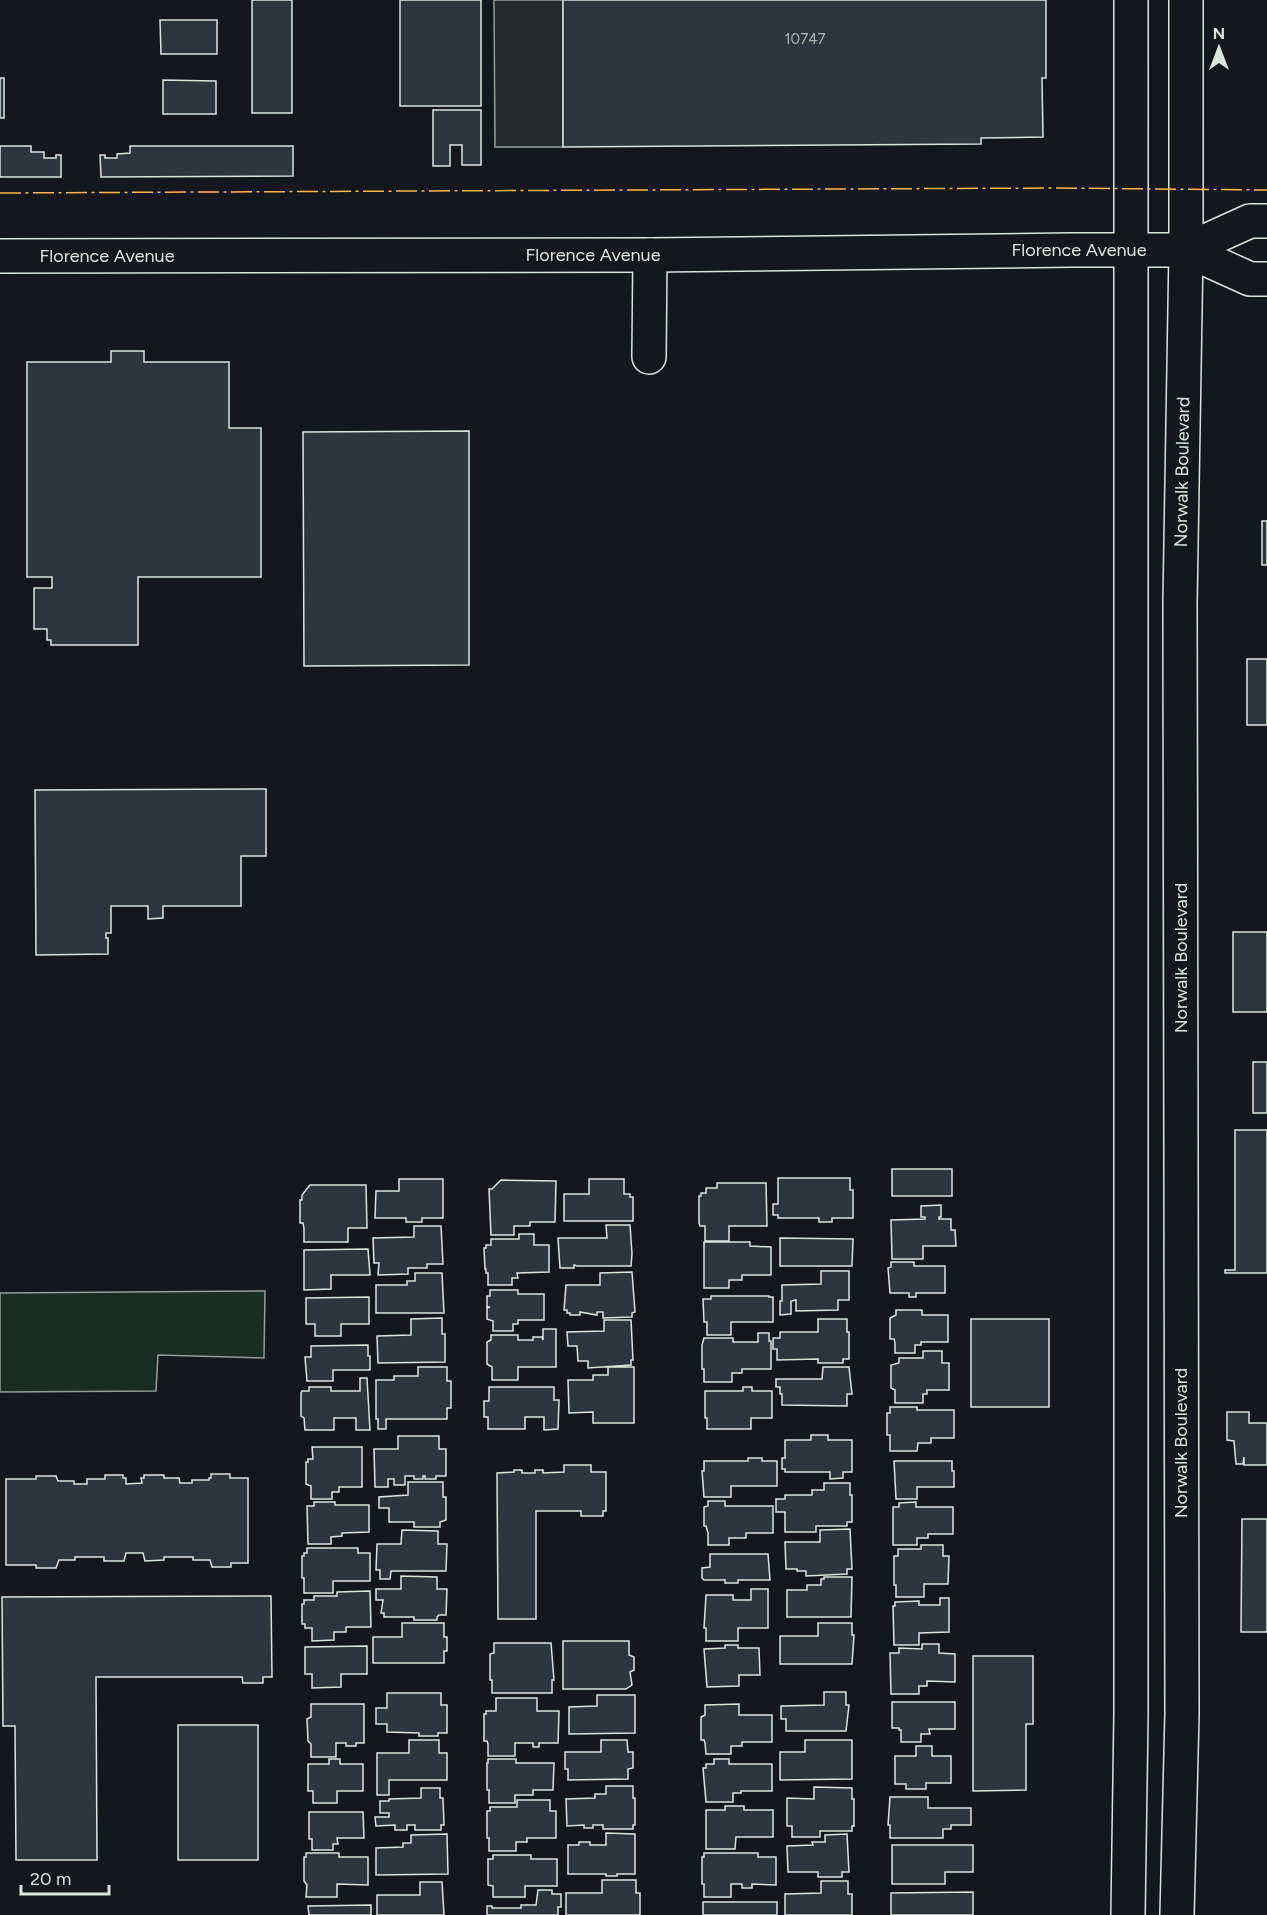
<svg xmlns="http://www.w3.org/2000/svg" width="1267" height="1915" viewBox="0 0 1267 1915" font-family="Figtree,sans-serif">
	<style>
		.green { fill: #1a2d24; stroke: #939e99; stroke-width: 1.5 }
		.parking { fill: #24282b; stroke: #939e99; stroke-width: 1.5 }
		.building { fill: #2c363c; stroke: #d8e6dc; stroke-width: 1.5 }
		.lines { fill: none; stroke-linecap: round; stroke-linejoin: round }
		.minor-casing { stroke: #d8e6dc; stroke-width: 36 }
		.major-casing { stroke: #d8e6dc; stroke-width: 36 }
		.minor { stroke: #14181c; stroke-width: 33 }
		.major { stroke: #14181c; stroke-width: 33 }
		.power { stroke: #ffb74d; stroke-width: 1.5; stroke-dasharray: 21 4.5 3 4.5; stroke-linecap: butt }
		.labels { text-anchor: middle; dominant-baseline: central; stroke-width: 4.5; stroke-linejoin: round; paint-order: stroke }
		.number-label { font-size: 15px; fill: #adbab4 }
		.street-label { font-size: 18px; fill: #d8e6dc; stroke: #14181c }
	</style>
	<rect width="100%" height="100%" fill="#14181c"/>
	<!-- green -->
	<path class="green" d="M 265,1291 L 264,1358 L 158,1355 L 156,1391 L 0,1392 L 0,1293 Z"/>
	<!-- parking -->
	<path class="parking" d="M 494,0 L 563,0 L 563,147 L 495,147 Z"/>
	<!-- building -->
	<path class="building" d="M 252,0 L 292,0 L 292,113 L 252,113 Z
		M 400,0 L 481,0 L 481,106 L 400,106 Z
		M 563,0 L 1046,0 L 1046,78 L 1042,78 L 1043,137 L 981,138 L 981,144 L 563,147 Z
		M 160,20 L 217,20 L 217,54 L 161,54 Z
		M 0,78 L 4,78 L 4,118 L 0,118 Z
		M 163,80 L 216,81 L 216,114 L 163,114 Z
		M 433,110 L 481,110 L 481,165 L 462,165 L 462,145 L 450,145 L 450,166 L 433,166 Z
		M 0,146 L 31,146 L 31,152 L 44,152 L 44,158 L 56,158 L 56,155 L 61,155 L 61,177 L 0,177 Z
		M 130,146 L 293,146 L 293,176 L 101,177 L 100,155 L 105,155 L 105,158 L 117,158 L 117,154 L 130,153 Z
		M 111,351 L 144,351 L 144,362 L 229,362 L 229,428 L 261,428 L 261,577 L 138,577 L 138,645 L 51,645 L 51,640 L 47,640 L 47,629 L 34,629 L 34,588 L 52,588 L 52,577 L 27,577 L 27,362 L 111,362 Z
		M 469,431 L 469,665 L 304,666 L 303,432 Z
		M 1262,521 L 1267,521 L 1267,565 L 1262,565 Z
		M 1247,659 L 1267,659 L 1267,725 L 1247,725 Z
		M 266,789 L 266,856 L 241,856 L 241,906 L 163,906 L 163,918 L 148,919 L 148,906 L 111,906 L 111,933 L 106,933 L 106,938 L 108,938 L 108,954 L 36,955 L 35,790 Z
		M 1233,932 L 1267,932 L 1267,1012 L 1233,1012 Z
		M 1253,1062 L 1267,1062 L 1267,1113 L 1253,1113 Z
		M 1235,1130 L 1267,1130 L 1267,1273 L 1225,1273 L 1225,1270 L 1235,1270 Z
		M 892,1169 L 952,1169 L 952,1196 L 892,1196 Z
		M 778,1178 L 850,1178 L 850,1190 L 853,1190 L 853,1218 L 832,1218 L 832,1222 L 819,1222 L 819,1218 L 778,1218 L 778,1215 L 773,1215 L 773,1204 L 778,1204 Z
		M 399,1179 L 443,1179 L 443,1218 L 422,1218 L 422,1222 L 406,1222 L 406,1218 L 375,1218 L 376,1191 L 399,1191 Z
		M 589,1179 L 624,1179 L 624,1194 L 630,1194 L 630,1197 L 633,1197 L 633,1221 L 564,1221 L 564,1194 L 589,1194 Z
		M 501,1180 L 556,1181 L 555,1222 L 530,1222 L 530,1226 L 514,1226 L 514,1235 L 491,1235 L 489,1189 L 492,1189 Z
		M 717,1183 L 766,1183 L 767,1226 L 729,1226 L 729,1241 L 705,1241 L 705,1226 L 700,1226 L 699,1223 L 699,1196 L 701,1196 L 701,1193 L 706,1193 L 706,1188 L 717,1188 Z
		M 310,1185 L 366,1185 L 367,1228 L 348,1228 L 348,1242 L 304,1242 L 304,1228 L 303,1223 L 300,1223 L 300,1200 L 302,1200 L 302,1195 Z
		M 941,1205 L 941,1217 L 939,1217 L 939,1219 L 951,1219 L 951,1230 L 955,1230 L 956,1246 L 923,1246 L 923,1259 L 892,1259 L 891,1220 L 925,1219 L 925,1217 L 921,1217 L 921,1206 Z
		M 606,1225 L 630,1225 L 632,1254 L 631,1266 L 577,1266 L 574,1265 L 574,1268 L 560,1268 L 558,1238 L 607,1238 Z
		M 414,1226 L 441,1226 L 443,1264 L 427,1264 L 427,1268 L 408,1268 L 408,1274 L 378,1275 L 379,1263 L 374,1263 L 373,1238 L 414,1237 Z
		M 519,1234 L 534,1234 L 534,1245 L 549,1245 L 549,1272 L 517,1273 L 518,1278 L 512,1278 L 512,1285 L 488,1285 L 488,1273 L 486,1273 L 486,1269 L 485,1269 L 484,1248 L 486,1248 L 486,1245 L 491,1245 L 491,1239 L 519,1239 Z
		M 780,1238 L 853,1239 L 852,1266 L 780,1266 Z
		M 704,1242 L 750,1242 L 750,1246 L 771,1247 L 771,1275 L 742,1275 L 742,1280 L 729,1280 L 729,1288 L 704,1288 Z
		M 368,1249 L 370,1275 L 331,1275 L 331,1289 L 304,1290 L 304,1250 Z
		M 891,1262 L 914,1262 L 914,1266 L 945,1266 L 945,1293 L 916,1293 L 916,1297 L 909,1297 L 909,1293 L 890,1293 L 888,1268 L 891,1267 Z
		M 821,1271 L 849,1271 L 849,1300 L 838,1300 L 838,1310 L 796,1311 L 796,1300 L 791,1301 L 791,1314 L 780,1315 L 780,1301 L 782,1301 L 782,1285 L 821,1284 Z
		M 632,1272 L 635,1312 L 632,1313 L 632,1317 L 603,1318 L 603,1312 L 597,1312 L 597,1315 L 580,1312 L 580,1315 L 570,1315 L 570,1313 L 567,1313 L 567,1310 L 564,1310 L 566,1285 L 600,1285 L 600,1273 Z
		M 415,1273 L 442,1273 L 444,1313 L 376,1313 L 376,1285 L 407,1285 L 407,1281 L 415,1281 Z
		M 490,1290 L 518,1290 L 518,1294 L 544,1294 L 544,1320 L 518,1320 L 518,1324 L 513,1324 L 513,1331 L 493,1331 L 493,1321 L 487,1319 L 487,1308 L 490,1307 L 487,1307 L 487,1296 L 490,1296 Z
		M 711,1296 L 769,1296 L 769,1297 L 773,1297 L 773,1322 L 731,1322 L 731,1335 L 707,1335 L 707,1322 L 704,1322 L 703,1299 L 711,1299 Z
		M 369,1297 L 369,1324 L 341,1324 L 341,1336 L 315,1336 L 315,1324 L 306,1324 L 306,1298 Z
		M 896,1310 L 922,1310 L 922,1315 L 948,1315 L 948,1342 L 921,1342 L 921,1345 L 915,1345 L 915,1353 L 895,1353 L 895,1342 L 894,1339 L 890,1339 L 890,1318 L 896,1315 Z
		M 442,1318 L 442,1334 L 445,1334 L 445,1362 L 378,1363 L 377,1336 L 411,1335 L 411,1319 Z
		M 818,1319 L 847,1319 L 847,1332 L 849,1332 L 849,1359 L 843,1359 L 843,1363 L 818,1363 L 818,1359 L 777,1360 L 777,1349 L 773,1349 L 773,1338 L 780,1338 L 780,1332 L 818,1332 Z
		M 971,1319 L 1049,1319 L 1049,1407 L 971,1407 Z
		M 604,1320 L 631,1320 L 633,1360 L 631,1360 L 631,1365 L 588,1368 L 588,1361 L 578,1361 L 577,1346 L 568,1346 L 567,1332 L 604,1331 Z
		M 543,1329 L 556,1329 L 556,1367 L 518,1367 L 518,1380 L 492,1380 L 492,1367 L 487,1364 L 487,1342 L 491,1340 L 491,1335 L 518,1335 L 518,1340 L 533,1340 L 533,1337 L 542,1337 L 543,1340 Z
		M 758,1333 L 769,1333 L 769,1341 L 771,1341 L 771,1369 L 742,1369 L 742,1373 L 732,1373 L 732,1382 L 704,1382 L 704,1369 L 702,1369 L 702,1345 L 704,1338 L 733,1338 L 733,1342 L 758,1342 Z
		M 368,1345 L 368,1356 L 370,1356 L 370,1370 L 333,1370 L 333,1381 L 307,1381 L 305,1357 L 311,1357 L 311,1346 Z
		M 923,1351 L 942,1351 L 942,1363 L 949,1363 L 949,1390 L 927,1390 L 927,1394 L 923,1394 L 923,1403 L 895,1403 L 895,1390 L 891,1388 L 891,1365 L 899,1363 L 899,1358 L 923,1358 Z
		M 418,1367 L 447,1367 L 447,1381 L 451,1381 L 451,1408 L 447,1408 L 447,1419 L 386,1419 L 386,1429 L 378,1429 L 378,1419 L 376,1419 L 376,1380 L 394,1380 L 394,1376 L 418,1376 Z
		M 608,1367 L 634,1367 L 634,1423 L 593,1423 L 593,1412 L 569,1413 L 568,1380 L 593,1380 L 593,1375 L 608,1375 Z
		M 823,1367 L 849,1367 L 852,1394 L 847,1394 L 847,1406 L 782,1405 L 782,1394 L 780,1394 L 780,1387 L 776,1387 L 776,1379 L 822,1379 Z
		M 360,1378 L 367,1378 L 370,1430 L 356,1430 L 356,1418 L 334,1418 L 334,1430 L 305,1430 L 304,1418 L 301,1416 L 301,1393 L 302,1391 L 309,1391 L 309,1387 L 331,1387 L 331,1391 L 360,1391 Z
		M 489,1387 L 554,1387 L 554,1400 L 559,1400 L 558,1429 L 544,1430 L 544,1417 L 525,1417 L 525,1429 L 488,1429 L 488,1417 L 484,1417 L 484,1401 L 489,1401 Z
		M 743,1387 L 752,1387 L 752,1391 L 772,1391 L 772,1418 L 751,1418 L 751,1429 L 707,1429 L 707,1418 L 705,1418 L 705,1391 L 743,1391 Z
		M 890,1407 L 917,1407 L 917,1410 L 954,1410 L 954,1438 L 931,1438 L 931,1443 L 918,1443 L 917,1451 L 890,1451 L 890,1435 L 887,1435 L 887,1413 L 890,1413 Z
		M 1227,1412 L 1249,1412 L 1249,1423 L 1267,1423 L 1267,1465 L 1244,1465 L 1244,1457 L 1243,1464 L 1236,1464 L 1234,1441 L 1227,1440 Z
		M 811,1435 L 828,1435 L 828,1440 L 852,1440 L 852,1472 L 843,1472 L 843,1478 L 830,1479 L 830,1472 L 785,1472 L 785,1469 L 782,1469 L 782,1458 L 785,1458 L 785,1440 L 811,1440 Z
		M 398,1436 L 439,1436 L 439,1449 L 446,1449 L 446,1476 L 436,1476 L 436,1479 L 425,1479 L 425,1476 L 423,1476 L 423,1479 L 414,1479 L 414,1476 L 405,1476 L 405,1485 L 394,1485 L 394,1479 L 388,1479 L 388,1487 L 375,1487 L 374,1449 L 398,1449 Z
		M 312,1447 L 362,1447 L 362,1487 L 339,1487 L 339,1492 L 332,1492 L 332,1499 L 311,1499 L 311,1486 L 306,1484 L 306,1462 L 308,1462 L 308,1459 L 313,1459 Z
		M 748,1458 L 762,1458 L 762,1461 L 777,1461 L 777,1486 L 731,1486 L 731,1497 L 704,1497 L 702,1471 L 704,1471 L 704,1461 L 748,1461 Z
		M 894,1461 L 952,1461 L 952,1471 L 954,1471 L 954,1487 L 917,1487 L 917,1499 L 896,1499 Z
		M 564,1465 L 591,1465 L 591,1472 L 606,1472 L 606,1511 L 603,1511 L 603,1516 L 581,1516 L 581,1511 L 536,1511 L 536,1619 L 498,1619 L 497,1473 L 514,1472 L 514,1470 L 522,1470 L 522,1473 L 535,1473 L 535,1470 L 543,1470 L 543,1473 L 564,1472 Z
		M 211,1474 L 230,1474 L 230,1478 L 248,1478 L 248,1563 L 231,1563 L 231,1567 L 212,1567 L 210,1560 L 193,1560 L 193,1557 L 164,1557 L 164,1560 L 145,1561 L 143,1553 L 126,1553 L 124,1561 L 104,1561 L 104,1557 L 75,1557 L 75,1560 L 59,1560 L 56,1568 L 36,1568 L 36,1565 L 6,1565 L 6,1479 L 36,1479 L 36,1476 L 56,1476 L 58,1481 L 74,1481 L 74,1484 L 87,1484 L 87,1479 L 105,1479 L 105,1475 L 123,1475 L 123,1478 L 126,1478 L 126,1484 L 142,1483 L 141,1478 L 144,1478 L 144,1475 L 164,1475 L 164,1478 L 179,1478 L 180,1483 L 192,1483 L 192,1480 L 209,1480 L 209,1478 L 211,1478 Z
		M 408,1482 L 443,1482 L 443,1497 L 446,1497 L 446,1520 L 440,1522 L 440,1527 L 414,1527 L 414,1522 L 389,1522 L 389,1508 L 379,1508 L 379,1497 L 408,1495 Z
		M 824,1483 L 850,1483 L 850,1495 L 852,1495 L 852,1522 L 847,1522 L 847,1526 L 816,1526 L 816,1532 L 785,1532 L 785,1512 L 776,1512 L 776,1499 L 785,1499 L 785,1495 L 812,1495 L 812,1490 L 824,1490 Z
		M 708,1501 L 725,1501 L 725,1506 L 773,1506 L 773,1533 L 746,1533 L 746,1538 L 729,1538 L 729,1545 L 708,1545 L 708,1533 L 706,1526 L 704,1526 L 704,1507 L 708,1506 Z
		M 314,1502 L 335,1502 L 335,1505 L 369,1505 L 369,1532 L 342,1533 L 342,1536 L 331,1537 L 331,1544 L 308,1544 L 307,1506 L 314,1506 Z
		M 916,1502 L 916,1507 L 953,1507 L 953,1534 L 928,1534 L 928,1538 L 917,1538 L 917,1545 L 893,1545 L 893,1507 L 899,1507 L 899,1503 Z
		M 1242,1519 L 1267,1519 L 1267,1632 L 1241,1632 Z
		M 850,1529 L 852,1569 L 847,1569 L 847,1574 L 806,1576 L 806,1571 L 797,1571 L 797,1569 L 786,1569 L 785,1542 L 820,1542 L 820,1530 Z
		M 402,1530 L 438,1531 L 438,1544 L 447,1544 L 446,1571 L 391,1571 L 390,1579 L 380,1579 L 380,1570 L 376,1570 L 377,1544 L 401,1544 Z
		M 921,1545 L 943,1545 L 943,1556 L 949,1556 L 948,1584 L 924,1584 L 924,1597 L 896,1597 L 896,1585 L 894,1585 L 894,1556 L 898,1556 L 898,1549 L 921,1549 Z
		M 307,1548 L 358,1548 L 358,1553 L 370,1553 L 370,1581 L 333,1581 L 333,1593 L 304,1593 L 304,1578 L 302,1578 L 302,1556 L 304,1556 L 304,1553 L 307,1553 Z
		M 710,1554 L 768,1554 L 770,1580 L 738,1580 L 738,1583 L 725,1583 L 725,1580 L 704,1580 L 702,1578 L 702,1568 L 710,1567 Z
		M 401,1576 L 437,1577 L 437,1589 L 447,1589 L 446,1615 L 439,1615 L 437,1617 L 437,1620 L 414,1620 L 414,1617 L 384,1617 L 384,1613 L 381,1613 L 383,1600 L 376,1600 L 376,1589 L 401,1589 Z
		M 824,1577 L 852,1577 L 851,1617 L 787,1617 L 787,1590 L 807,1590 L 807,1585 L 821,1585 L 821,1579 L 824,1579 Z
		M 751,1589 L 768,1589 L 768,1628 L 738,1628 L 738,1641 L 706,1641 L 706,1628 L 704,1628 L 706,1595 L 733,1595 L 733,1600 L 751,1600 Z
		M 370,1591 L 371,1627 L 346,1627 L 346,1632 L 334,1632 L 334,1640 L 312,1641 L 312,1628 L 305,1628 L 305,1624 L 302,1624 L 302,1604 L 304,1604 L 304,1600 L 314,1600 L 314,1596 L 337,1596 L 337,1592 Z
		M 271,1596 L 272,1677 L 263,1677 L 263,1683 L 243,1683 L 242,1677 L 96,1677 L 97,1860 L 16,1860 L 15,1726 L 3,1726 L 2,1597 Z
		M 940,1598 L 949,1598 L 949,1632 L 919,1633 L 919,1645 L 894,1645 L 893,1606 L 895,1606 L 895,1602 L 919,1601 L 919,1605 L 940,1605 Z
		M 402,1623 L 444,1623 L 444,1637 L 447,1637 L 447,1651 L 444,1651 L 444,1663 L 373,1663 L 373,1637 L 402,1637 Z
		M 818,1623 L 852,1623 L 852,1635 L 854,1635 L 852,1664 L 780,1664 L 780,1636 L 818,1636 Z
		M 563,1641 L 629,1641 L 629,1655 L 634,1657 L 634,1670 L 630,1672 L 632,1685 L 626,1689 L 563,1689 Z
		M 494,1643 L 551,1643 L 554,1680 L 552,1680 L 552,1693 L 492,1693 L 492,1680 L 490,1680 L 490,1654 L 494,1653 Z
		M 922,1644 L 939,1644 L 939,1653 L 955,1654 L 955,1682 L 927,1681 L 927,1686 L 919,1686 L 919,1694 L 891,1694 L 890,1653 L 899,1653 L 899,1648 L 922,1649 Z
		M 725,1645 L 738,1645 L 738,1648 L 759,1648 L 760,1675 L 739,1675 L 739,1686 L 707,1687 L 704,1649 L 725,1648 Z
		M 367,1646 L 367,1674 L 341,1674 L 341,1687 L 312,1688 L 312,1674 L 305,1674 L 305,1647 Z
		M 973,1656 L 1033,1656 L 1033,1724 L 1026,1724 L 1026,1790 L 973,1791 Z
		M 824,1692 L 846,1692 L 846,1705 L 849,1705 L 846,1731 L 786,1731 L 786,1719 L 781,1719 L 781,1706 L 824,1705 Z
		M 387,1693 L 441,1693 L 441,1705 L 447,1705 L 447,1733 L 438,1733 L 438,1736 L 419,1736 L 419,1733 L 387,1732 L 387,1724 L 376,1724 L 376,1708 L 387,1708 Z
		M 597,1695 L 635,1695 L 635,1733 L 569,1734 L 569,1707 L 597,1706 Z
		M 496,1698 L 537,1698 L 537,1711 L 559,1711 L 558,1743 L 539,1743 L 539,1747 L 533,1747 L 533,1743 L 515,1743 L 515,1756 L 488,1756 L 488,1744 L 487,1741 L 484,1741 L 484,1714 L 486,1714 L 486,1711 L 496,1711 Z
		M 892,1702 L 955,1702 L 955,1729 L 929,1729 L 930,1734 L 921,1734 L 921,1742 L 901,1742 L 901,1730 L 899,1730 L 899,1728 L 892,1728 Z
		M 311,1704 L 364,1704 L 364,1743 L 356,1743 L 356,1746 L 346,1746 L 346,1743 L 336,1743 L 336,1757 L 311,1757 L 311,1744 L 308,1741 L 307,1719 L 311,1717 Z
		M 739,1704 L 739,1715 L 772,1715 L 772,1742 L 742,1742 L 742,1746 L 731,1746 L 731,1754 L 706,1754 L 705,1743 L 704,1740 L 701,1740 L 701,1717 L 705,1715 L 705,1705 Z
		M 178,1725 L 258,1725 L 258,1860 L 178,1860 Z
		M 409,1740 L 439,1740 L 439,1753 L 447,1753 L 447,1780 L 389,1780 L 389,1795 L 377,1795 L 377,1753 L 409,1753 Z
		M 601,1740 L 627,1740 L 628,1752 L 633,1752 L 633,1768 L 628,1769 L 628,1779 L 568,1780 L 568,1769 L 565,1769 L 565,1752 L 601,1752 Z
		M 805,1740 L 852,1740 L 852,1779 L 780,1780 L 780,1752 L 805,1752 Z
		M 916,1746 L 932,1746 L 932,1756 L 951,1756 L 951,1783 L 926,1783 L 926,1789 L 906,1789 L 906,1784 L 895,1784 L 895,1756 L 916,1756 Z
		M 329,1759 L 340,1759 L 340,1764 L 363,1764 L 363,1791 L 337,1791 L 337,1803 L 313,1803 L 313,1791 L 308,1791 L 308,1764 L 329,1764 Z
		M 488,1759 L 516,1759 L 516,1763 L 554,1763 L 553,1790 L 533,1790 L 533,1795 L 515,1795 L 515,1803 L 489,1803 L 489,1790 L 487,1790 L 487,1763 L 488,1763 Z
		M 714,1759 L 729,1759 L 729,1764 L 772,1764 L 772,1791 L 741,1791 L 741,1793 L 733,1793 L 733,1802 L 706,1802 L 703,1768 L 706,1768 L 706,1764 L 714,1764 Z
		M 606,1786 L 633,1786 L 633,1798 L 635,1798 L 635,1825 L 633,1825 L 633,1829 L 603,1829 L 603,1825 L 593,1825 L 593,1828 L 584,1828 L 584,1825 L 567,1826 L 566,1799 L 595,1798 L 595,1794 L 606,1794 Z
		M 814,1787 L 852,1788 L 852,1799 L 854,1799 L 854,1826 L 852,1826 L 852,1831 L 820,1831 L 820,1837 L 792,1837 L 792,1826 L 787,1826 L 787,1798 L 814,1799 Z
		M 421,1788 L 440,1788 L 440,1798 L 443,1798 L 444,1825 L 441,1825 L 441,1830 L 415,1830 L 415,1825 L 407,1825 L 407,1830 L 395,1830 L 395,1825 L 376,1826 L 375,1817 L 389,1817 L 389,1813 L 380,1813 L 380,1801 L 389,1801 L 389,1799 L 421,1798 Z
		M 890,1797 L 928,1797 L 928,1808 L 971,1808 L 971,1825 L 951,1825 L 951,1829 L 943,1829 L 943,1838 L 890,1838 L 890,1825 L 888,1825 Z
		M 517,1800 L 550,1800 L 550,1811 L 556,1811 L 556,1838 L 527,1838 L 527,1842 L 516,1842 L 516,1851 L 489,1851 L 489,1838 L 487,1838 L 487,1811 L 490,1811 L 490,1807 L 517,1807 Z
		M 725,1806 L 744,1806 L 744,1810 L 773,1810 L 773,1837 L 736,1837 L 735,1849 L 706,1849 L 706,1810 L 725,1810 Z
		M 309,1812 L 363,1812 L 364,1838 L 337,1838 L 338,1844 L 333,1844 L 333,1850 L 312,1850 L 312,1839 L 309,1839 Z
		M 606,1833 L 635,1834 L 635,1874 L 617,1874 L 617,1876 L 606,1876 L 606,1874 L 568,1874 L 568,1845 L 579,1845 L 579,1842 L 590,1842 L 590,1845 L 606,1845 Z
		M 447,1834 L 448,1874 L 376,1875 L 376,1848 L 403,1847 L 403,1843 L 411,1843 L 411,1835 Z
		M 847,1834 L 849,1872 L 842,1872 L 842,1877 L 818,1877 L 818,1872 L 788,1872 L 787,1846 L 813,1845 L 812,1842 L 825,1842 L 825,1835 Z
		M 892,1845 L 973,1845 L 973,1872 L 945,1872 L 945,1884 L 892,1884 Z
		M 306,1853 L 339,1853 L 339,1857 L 368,1857 L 368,1885 L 337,1884 L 337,1897 L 306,1897 L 307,1885 L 304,1881 L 304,1857 L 306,1857 Z
		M 704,1853 L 758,1853 L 758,1857 L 776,1857 L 776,1885 L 752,1884 L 752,1888 L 742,1888 L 742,1884 L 731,1884 L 731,1897 L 704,1897 L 704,1884 L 702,1884 L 702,1857 L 704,1857 Z
		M 493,1855 L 531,1855 L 531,1859 L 557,1859 L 557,1886 L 525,1886 L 525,1897 L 493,1897 L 493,1886 L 488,1885 L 488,1859 L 493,1859 Z
		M 602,1880 L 636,1880 L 636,1893 L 640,1893 L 640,1915 L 566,1915 L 566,1893 L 602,1893 Z
		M 821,1881 L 848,1881 L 848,1894 L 852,1894 L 852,1915 L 785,1915 L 785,1894 L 821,1893 Z
		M 420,1882 L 442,1882 L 444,1915 L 377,1915 L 377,1895 L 420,1895 Z
		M 538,1890 L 552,1890 L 552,1894 L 561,1894 L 561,1907 L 558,1907 L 558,1915 L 487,1915 L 487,1906 L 492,1906 L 492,1908 L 521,1908 L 521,1905 L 536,1905 Z
		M 973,1892 L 973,1915 L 891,1915 L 891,1893 Z
		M 703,1902 L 777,1902 L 777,1915 L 703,1915 Z
		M 371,1905 L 371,1915 L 309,1915 L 308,1906 Z"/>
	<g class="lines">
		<defs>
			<path id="minor" d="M 649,357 L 650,255"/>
			<path id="major" d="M 1186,250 L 1250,221 L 1267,221
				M 0,256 L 650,255 L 1071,250 L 1186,250 L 1250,279 L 1267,279
				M 1128,1915 L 1131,1714 L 1131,0
				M 1177,1915 L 1182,1714 L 1180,603 L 1186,250 L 1186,0"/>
		</defs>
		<!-- minor casing -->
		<use href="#minor" class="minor-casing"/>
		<!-- major casing -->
		<use href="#major" class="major-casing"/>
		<!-- minor -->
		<use href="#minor" class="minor"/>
		<!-- major -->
		<use href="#major" class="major"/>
		<!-- power -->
		<path class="power" d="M 0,193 L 1050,188 L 1267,190"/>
	</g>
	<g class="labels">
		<!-- number labels -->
		<g class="number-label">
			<text x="805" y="39">10747</text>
		</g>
		<!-- street labels -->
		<g class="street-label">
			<text x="1079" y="250">Florence Avenue</text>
			<text x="593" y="255">Florence Avenue</text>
			<text x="107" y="256">Florence Avenue</text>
			<text transform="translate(1182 472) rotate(-89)">Norwalk Boulevard</text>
			<text transform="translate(1181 958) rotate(-90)">Norwalk Boulevard</text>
			<text transform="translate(1181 1443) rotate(-90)">Norwalk Boulevard</text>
		</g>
	</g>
	<!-- north arrow -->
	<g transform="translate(1219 48)" stroke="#14181c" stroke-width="4.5" paint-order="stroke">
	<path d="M0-4.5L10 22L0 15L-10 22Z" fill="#d8e6dc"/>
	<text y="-9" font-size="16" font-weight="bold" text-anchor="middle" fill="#d8e6dc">N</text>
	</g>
	<!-- scale -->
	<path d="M21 1885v9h88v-9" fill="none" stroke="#d8e6dc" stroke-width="3"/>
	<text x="30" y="1885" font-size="18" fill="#d8e6dc" stroke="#14181c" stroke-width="4.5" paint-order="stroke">20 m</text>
</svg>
